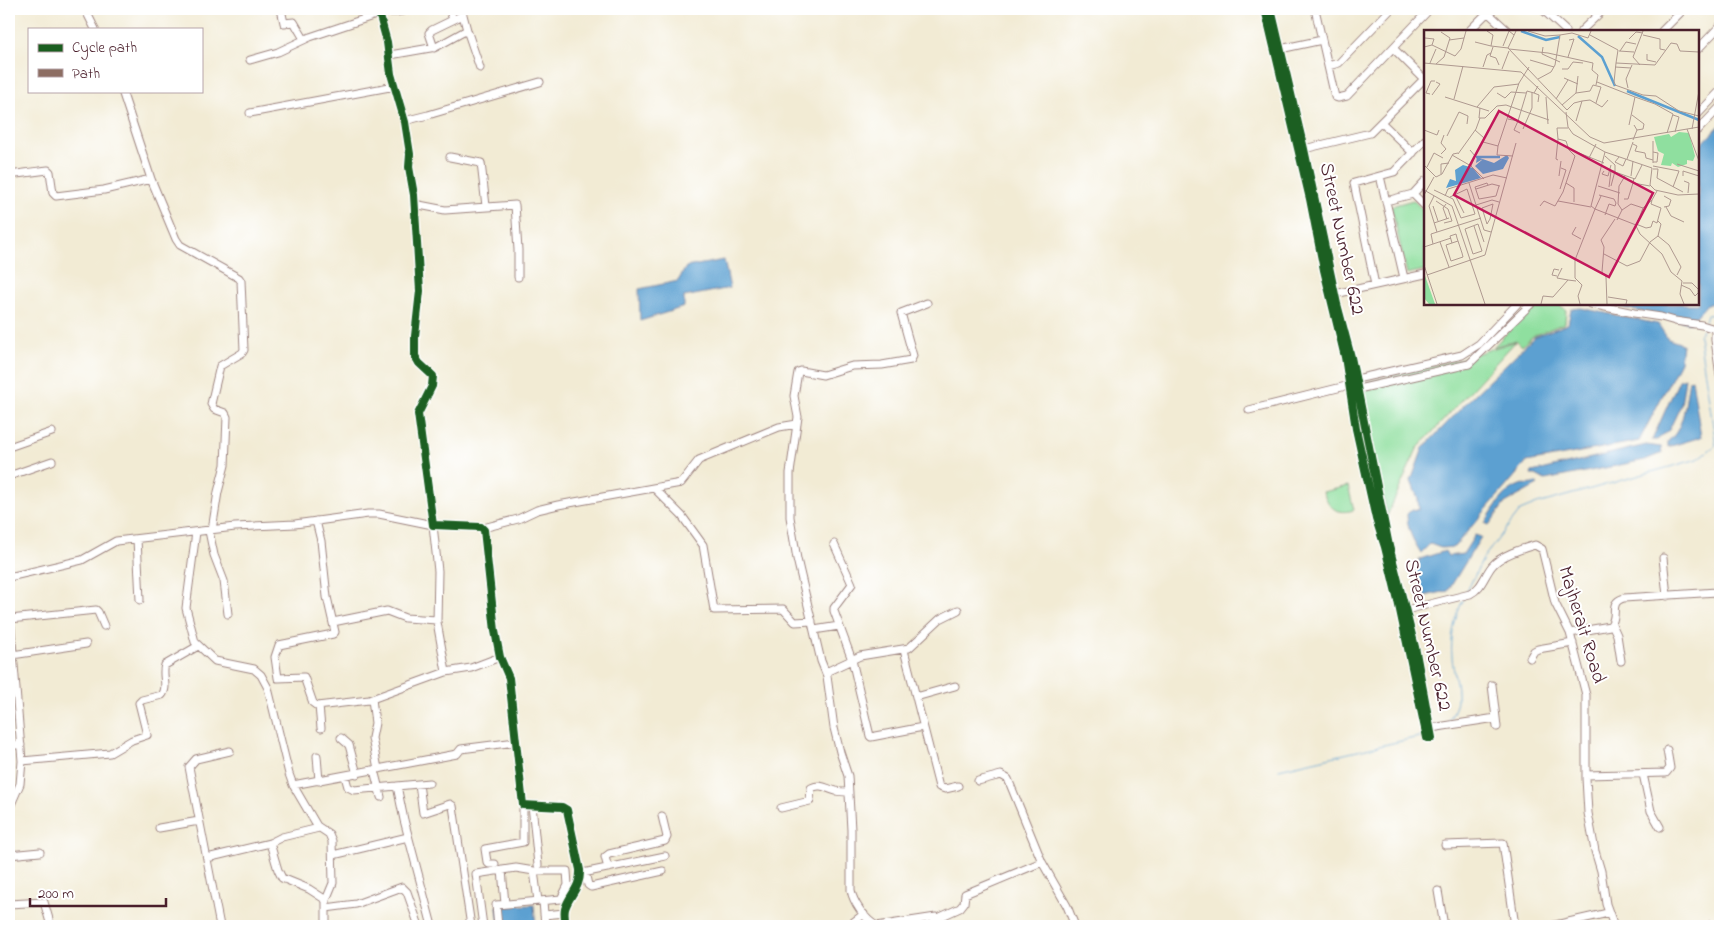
<svg xmlns="http://www.w3.org/2000/svg" width="1729" height="935" viewBox="0 0 1729 935" font-family="'Indie Flower',sans-serif">
	<style>
		.green { fill: #8fdf9f; stroke: #6c7f65 }
		.water { fill: #5ca0d1; stroke: #53607e }
		.lines { fill: none; stroke-linecap: round; stroke-linejoin: round }
		.stream { stroke: #5ca0d1; stroke-width: 1 }
		.minor-casing { stroke: #9e8580; stroke-width: 9 }
		.minor { stroke: #fff; stroke-width: 7 }
		.quiet { stroke: #8d6e63; stroke-width: 6; stroke-dasharray: 12 6; stroke-linecap: butt }
		.cycleway-casing { stroke: #fff; stroke-width: 11 }
		.cycleway { stroke: #1b5e20; stroke-width: 8 }
		.labels { text-anchor: middle; dominant-baseline: central; stroke-width: 4; stroke-linejoin: round; paint-order: stroke }
		.street-label { font-size: 20px; fill: #4a1f2b; stroke: #fff }
		.inset-river { fill: none; stroke: #5ca0d1; stroke-width: 2.5 }
		.inset-road { fill: none; stroke: #af9990; stroke-width: 1 }
		.view { fill: #c2185b; fill-opacity: 0.15; stroke: #c2185b; stroke-width: 2.5 }
		.inset-edge { fill: none; stroke: #4a1f2b; stroke-width: 2.5 }
	</style>
	<rect width="100%" height="100%" fill="#fff"/>
	<filter id="ink" filterUnits="userSpaceOnUse"><feTurbulence type="fractalNoise" baseFrequency=".02" numOctaves="2"/><feDisplacementMap in="SourceGraphic" scale="10" xChannelSelector="R" yChannelSelector="G"/><feConvolveMatrix kernelMatrix="1 2 1 2 8 2 1 2 1" color-interpolation-filters="sRGB"/></filter>
	<filter id="wash" filterUnits="userSpaceOnUse"><feTurbulence type="fractalNoise" baseFrequency=".0096" numOctaves="4" result="noise"/><feDisplacementMap in="SourceGraphic" scale="20" xChannelSelector="R" yChannelSelector="G"/><feGaussianBlur stdDeviation="1.12" result="paint"/><feColorMatrix in="noise" values="0 0 0 0 0 0 0 0 0 0 0 0 0 0 0 0 0 1.4 0 .05"/><feComposite in="paint" operator="in"/></filter>
	<g filter="url(#wash)">
		<rect width="100%" height="100%" fill="#f2ebd4"/>
		<!-- green -->
		<path class="green" d="M 1413,200 L 1425,212 L 1425,270 L 1407,274 L 1391,206 Z
			M 1535,304 L 1558,304 L 1566,310 L 1565,323 L 1533,336 L 1522,346 L 1516,340 L 1493,347 Z
			M 1516,341 L 1417,449 L 1387,516 L 1358,385 L 1395,374 L 1457,360 Z
			M 1348,486 L 1354,510 C 1335,515 1330,508 1323,492 Z"/>
		<!-- water -->
		<path class="water" d="M 1720,125 L 1720,303 L 1707,304 L 1690,323 L 1607,304 L 1698,304 L 1698,148 Z
			M 724,260 L 730,288 L 684,297 L 684,307 L 640,321 L 639,289 L 678,281 L 686,267 Z
			M 1581,308 L 1658,324 L 1668,339 L 1682,344 L 1680,362 L 1639,441 L 1527,462 L 1454,547 L 1441,548 L 1430,544 L 1421,553 C 1413,540 1407,530 1407,514 L 1412,509 L 1419,510 L 1418,499 L 1411,481 L 1423,448 L 1471,398 L 1534,337 L 1568,324 L 1571,309 Z
			M 1685,378 L 1681,405 L 1669,430 L 1657,440 L 1652,440 L 1679,380 Z
			M 1692,379 L 1701,437 L 1668,447 L 1668,441 C 1685,429 1685,400 1689,380 Z
			M 1646,445 L 1661,447 L 1662,453 L 1645,460 L 1545,480 L 1536,475 L 1531,475 L 1532,472 Z
			M 1535,483 L 1538,485 L 1505,503 L 1489,525 L 1485,523 C 1493,510 1504,490 1520,485 C 1525,483 1529,486 1535,483 Z
			M 1475,535 L 1481,537 L 1448,591 L 1424,596 L 1415,571 L 1420,559 L 1445,551 L 1448,556 L 1463,554 Z
			M 534,905 L 536,926 L 499,926 L 497,906 Z"/>
		<g class="lines">
			<!-- stream -->
			<path class="stream" d="M 1705,322 L 1707,315 L 1720,314
				M 1467,591 L 1484,557 L 1520,511 L 1537,504 L 1698,459 L 1716,445 L 1699,336 L 1702,329
				M 1449,721 C 1451,715 1457,707 1457,700 C 1458,685 1453,671 1452,657 C 1450,639 1455,616 1463,600
				M 1435,733 L 1442,730
				M 1279,769 L 1423,736"/>
		</g>
	</g>
	<g filter="url(#ink)">
		<g class="lines">
			<defs>
				<path id="minor" d="M 85,9 L 95,29
					M 281,9 L 284,23 L 294,22 L 304,39
					M 378,9 L 387,42 L 391,74 L 405,122 L 410,154 L 409,167 L 414,195 L 420,291 L 415,336 L 415,356 L 419,363 L 433,376 L 432,386 L 418,414 L 433,525 L 481,527 L 484,530 L 495,631 L 500,657 L 509,678 L 523,805 L 562,807 L 567,810 L 580,870 C 581,888 569,895 565,909 C 564,914 565,921 566,926
					M 449,9 L 453,19
					M 1265,9 L 1310,199 L 1324,270 L 1345,357 L 1356,429 L 1376,519 L 1385,547 L 1398,601 L 1427,738 L 1432,738 L 1415,647 L 1389,546 L 1351,357 L 1337,304 L 1304,149 L 1271,9
					M 1315,9 L 1335,97 L 1338,98 L 1347,96 L 1426,13 L 1424,9
					M 1484,9 L 1508,31
					M 1542,9 L 1566,31
					M 379,12 L 396,12 L 414,9
					M 1469,31 L 1488,12
					M 1581,31 L 1604,9
					M 1662,31 L 1684,9
					M 434,48 L 429,33 L 432,30 L 463,15 L 467,30
					M 1393,48 L 1424,79
					M 1280,49 L 1322,40
					M 1698,49 L 1720,26
					M 390,55 L 436,47 L 467,30 L 480,68
					M 250,60 L 278,52 L 310,37 L 379,14
					M 1328,66 L 1339,63 L 1391,9
					M 122,91 L 151,179 L 176,239 L 180,245 L 239,278 L 241,281 L 244,350 L 242,353 L 220,366 L 211,404 L 214,409 L 225,413 L 227,417 L 225,465 L 218,492 L 212,530
					M 250,113 L 395,86
					M 1698,114 L 1720,91
					M 404,121 L 428,115 L 540,82
					M 1382,123 L 1413,153
					M 1698,130 L 1720,107
					M 1304,149 L 1370,133 L 1425,78
					M 450,157 L 481,163 L 486,206
					M 9,175 L 48,170 L 50,172 L 53,193 L 56,196 L 104,190 L 151,179
					M 1380,176 L 1404,278
					M 1413,194 L 1425,206
					M 1386,201 L 1413,194 L 1425,181
					M 414,204 L 445,210 L 515,205 L 518,250 L 518,277
					M 1375,285 L 1354,183 L 1394,172 L 1425,140
					M 1335,294 L 1425,274
					M 927,303 L 901,313 L 913,356 L 911,360 L 882,365 L 852,366 L 823,375 L 801,371 L 798,372 L 794,396 L 798,417 L 790,473 L 790,517 L 797,559 L 821,661 L 827,676 L 834,728 L 840,752 L 848,776 L 851,830 L 851,890 C 853,902 865,920 877,926 L 936,917 L 942,926
					M 1591,304 L 1634,313 L 1661,317 L 1675,321 L 1702,325 L 1715,329 L 1720,328
					M 1715,329 L 1715,340 L 1720,376
					M 1352,380 L 1462,355 L 1479,344 L 1517,304
					M 1354,390 L 1469,364 L 1531,304
					M 1249,410 L 1350,385
					M 9,447 L 52,432
					M 9,476 L 52,461
					M 654,488 L 682,516 L 703,545 L 714,610 L 783,609 L 795,622 L 812,621
					M 316,521 L 321,541 L 327,597 L 335,632 L 333,634 L 279,645 L 275,657 L 278,678 L 304,677 L 313,703 L 317,706 L 369,700 L 446,672 L 471,668 L 500,657
					M 483,528 L 518,519 L 537,510 L 558,505 L 681,483 L 699,460 L 779,427 L 797,424
					M 209,531 L 214,555 L 224,581 L 228,614
					M 196,532 L 186,608 L 195,642 L 215,661 L 254,669 L 261,675 L 268,688 L 289,774 L 293,785 L 317,826 L 329,834 L 332,841 L 333,883 L 326,900 L 326,926
					M 137,539 L 140,600
					M 834,544 L 852,584 L 834,608 L 834,611 L 852,660 L 870,736 L 871,737 L 923,727
					M 1663,558 L 1667,596
					M 9,577 L 82,560 L 116,541 L 235,527 L 295,524 L 368,514 L 379,514 L 433,525 L 438,571 L 437,622 L 446,672
					M 9,605 L 22,761 L 20,784 L 9,809
					M 1402,611 L 1470,594 C 1482,588 1484,576 1492,566 C 1501,555 1521,549 1535,545 L 1542,549 L 1555,603 L 1570,633 L 1586,695 L 1586,778 L 1588,813 L 1595,851 L 1601,871 L 1606,904 L 1614,926
					M 10,619 L 96,610 L 98,612 L 104,626
					M 333,622 L 387,611 L 405,618 L 437,620
					M 1612,624 L 1617,635 L 1621,661
					M 814,630 L 839,626
					M 1570,633 L 1610,626 C 1620,615 1607,603 1624,598 L 1717,592 L 1720,603
					M 904,650 L 939,787 L 945,789 L 958,786
					M 12,655 L 86,644
					M 1530,658 L 1534,651 L 1538,649 L 1573,643
					M 826,672 L 860,656 L 909,648 L 940,619 L 958,610
					M 916,697 L 955,686
					M 372,699 L 375,723 L 372,738 L 378,769
					M 319,706 L 321,728
					M 1496,718 L 1497,727
					M 1431,728 L 1496,718 L 1492,685
					M 341,738 L 349,745 L 357,774
					M 9,745 L 21,745
					M 317,756 L 319,781
					M 22,761 L 110,753 L 132,740 L 147,735 L 139,703 L 142,700 L 162,695 C 169,687 161,675 165,665 L 198,646
					M 374,770 L 381,797
					M 1643,774 L 1651,811 L 1660,827
					M 1586,775 L 1666,773 L 1670,768 L 1667,750
					M 345,776 L 348,787 L 354,790 L 429,783
					M 978,781 L 1001,775 L 1008,779 L 1042,862 L 1067,906 L 1075,926
					M 419,784 L 423,813 L 450,804 L 453,806 L 471,926
					M 293,785 L 457,754 L 461,749 L 516,742
					M 397,786 L 404,820 L 432,926
					M 532,805 L 538,865
					M 781,808 L 810,801 L 811,788 C 822,783 826,789 836,791 C 840,792 845,792 849,792
					M 159,828 L 199,821
					M 270,843 L 278,870 L 282,878 L 309,889 L 326,900
					M 1445,845 L 1503,843 L 1515,926
					M 9,855 L 40,852
					M 333,855 L 408,837
					M 207,858 L 270,843 L 282,837 L 319,828
					M 495,864 L 489,864 L 487,862 L 485,849 L 523,842 L 523,805
					M 608,868 L 605,857 L 609,854 L 665,841 L 667,837 L 662,816
					M 502,870 L 505,904
					M 585,872 L 588,885 L 591,887 L 663,871
					M 583,873 L 665,856
					M 1438,891 L 1444,926
					M 543,901 L 545,926
					M 9,904 L 44,902 L 51,926
					M 326,908 L 356,904 L 402,887 L 407,892 L 419,926
					M 544,915 L 565,913
					M 938,918 L 960,908 L 964,903 L 965,894 L 1042,862
					M 1710,925 L 1720,924
					M 220,926 L 189,767 L 196,759 L 230,751
					M 483,926 L 476,874 L 516,868 L 534,871 L 538,901
					M 498,926 L 496,905 L 561,899 L 568,885 L 567,871 L 534,871
					M 848,926 L 864,914
					M 1551,926 L 1608,913"/>
			</defs>
			<!-- minor casing -->
			<use href="#minor" class="minor-casing"/>
			<!-- minor -->
			<use href="#minor" class="minor"/>
			<!-- quiet -->
			<path class="quiet" d="M 1710,925 L 1720,924"/>
			<defs>
				<path id="cycleway" d="M 378,9 L 387,42 L 391,74 L 405,122 L 410,154 L 409,167 L 414,195 L 420,291 L 415,336 L 415,356 L 419,363 L 433,376 L 432,386 L 418,414 L 433,525 L 481,527 L 484,530 L 495,631 L 500,657 L 509,678 L 523,805 L 562,807 L 567,810 L 580,870 C 581,888 569,895 565,909 C 564,914 565,921 566,926
					M 1265,9 L 1310,199 L 1324,270 L 1345,357 L 1356,429 L 1376,519 L 1385,547 L 1398,601 L 1427,738 L 1432,738 L 1415,647 L 1389,546 L 1351,357 L 1337,304 L 1304,149 L 1271,9"/>
			</defs>
			<!-- cycleway casing -->
			<use href="#cycleway" class="cycleway-casing"/>
			<!-- cycleway -->
			<use href="#cycleway" class="cycleway"/>
		</g>
	</g>
	<g class="labels">
		<!-- street labels -->
		<g class="street-label">
			<text transform="translate(1341 239) rotate(78)">Street Number 622</text>
			<text transform="translate(1581 625) rotate(73)">Majherait Road</text>
			<text transform="translate(1427 635) rotate(77)">Street Number 622</text>
		</g>
	</g>
	<!-- overview -->
	<g transform="translate(1424 30)">
		<rect width="275" height="275" fill="#f2ebd4"/>
		<path d="M 255,102 L 265,103 L 271,126 L 269,131 L 263,130 L 263,134 L 254,137 L 248,133 L 247,136 L 237,135 L 240,124 L 234,121 L 230,107 L 245,104 L 247,107 ZM 0,243 L 11,274 L 5,274 L 0,268 Z" fill="#8fdf9f"/>
		<path d="M 83,125 L 85,128 L 79,139 L 59,144 L 51,136 L 59,129 L 52,133 L 53,127 L 70,133 ZM 39,135 L 49,138 L 57,148 L 22,158 L 26,149 L 32,151 L 31,140 Z" fill="#5ca0d1"/>
		<path class="inset-river" d="M 97,1 L 122,10 L 136,7M 154,6 L 178,27 L 191,56M 203,61 L 275,90M 52,127 L 76,127"/>
		<path class="inset-road" d="M 63,1 L 69,5 L 67,16 L 84,18 L 143,80M 104,1 L 121,6 L 136,5 L 131,35 L 127,42 L 114,49M 136,5 L 148,3 L 164,8 L 167,1M 166,5 L 194,20 L 192,33M 219,5 L 236,9 L 236,19 L 241,20M 205,9 L 212,2 L 219,3M 25,10 L 40,8M 51,12 L 67,16M 8,15 L 31,26 L 37,19 L 42,1M 79,16 L 85,1 L 90,5M 0,17 L 8,15 L 10,9 L 1,8M 69,17 L 66,26 L 72,28 L 75,35M 119,17 L 118,24 L 136,32M 84,18 L 92,1M 85,19 L 124,23 L 169,33 L 168,40 L 174,45 L 172,55M 195,21 L 210,22M 196,21 L 202,12 L 212,14M 275,22 L 256,21 L 253,14 L 247,13 L 231,35 L 192,33 L 190,52 L 191,55 L 219,65 L 232,66 L 255,81 L 275,86M 223,24 L 223,30 L 232,32M 144,27 L 150,9 L 145,10M 106,30 L 130,37M 0,33 L 97,42 L 166,107 L 180,113 L 275,97M 6,33 L 12,19M 12,34 L 20,27 L 26,8 L 17,2M 216,35 L 209,27 L 219,1M 59,37 L 63,25 L 67,23M 191,37 L 207,38M 78,39 L 85,21M 138,39 L 144,39 L 149,32 L 159,33M 140,48 L 154,54M 173,52 L 211,67 L 205,95M 204,58 L 202,49 L 208,35M 73,63 L 81,68 L 87,62 L 102,63M 152,63 L 154,46M 6,64 L 2,63 L 4,58 L 7,51 L 11,51M 8,65 L 16,54 L 12,52M 21,67 L 65,81M 122,67 L 124,94M 211,67 L 231,74 L 249,84 L 243,103M 30,69 L 39,36M 132,69 L 144,50M 158,71 L 166,70 L 178,77 L 184,70M 114,72 L 115,65 L 110,63 L 114,56M 138,75 L 152,63 L 166,61 L 169,55 L 177,57 L 172,73M 53,77 L 70,57 L 95,54M 56,78 L 55,88 L 61,88 L 73,76 L 82,75 L 125,90M 143,80 L 150,73 L 158,71 L 152,91M 142,82 L 144,97 L 149,104 L 181,122 L 228,138 L 226,155 L 231,160 L 254,165 L 275,164M 208,85 L 220,94 L 219,99 L 213,100M 249,85 L 255,87 L 251,102M 84,89 L 94,91 L 103,61 L 110,63M 94,91 L 90,100 L 96,103M 99,99 L 108,78 L 108,62M 263,99 L 275,131M 268,99 L 275,61M 0,100 L 13,105 L 15,100M 51,100 L 60,108 L 59,112 L 74,116M 23,106 L 35,82 L 44,86 L 43,94M 209,110 L 213,100 L 210,95M 229,111 L 229,133M 209,114 L 213,116 L 211,121 L 221,123 L 222,128 L 229,130M 46,120 L 51,126 L 47,136M 229,122 L 234,123 L 233,132 L 229,132M 155,123 L 180,133M 17,124 L 22,119 L 17,113 L 20,105M 34,124 L 52,99 L 56,88M 28,125 L 47,136 L 60,149M 89,126 L 73,125 L 74,116 L 95,53 L 105,37M 181,126 L 191,135 L 191,142 L 211,149 L 218,135M 195,127 L 191,132 L 199,136 L 202,129M 165,128 L 172,114M 203,129 L 209,112M 134,130 L 132,129 L 134,109M 253,134 L 275,141M 0,135 L 12,147 L 18,144 L 29,124 L 34,123M 229,136 L 255,141 L 249,157M 3,137 L 10,123 L 19,128M 229,139 L 234,139 L 233,148 L 259,162M 180,141 L 178,144 L 184,146 L 187,135M 17,144 L 17,134 L 25,133M 135,146 L 137,131M 207,146 L 209,131M 259,146 L 259,141 L 275,146M 210,148 L 209,153 L 226,156M 260,151 L 265,153 L 264,163M 45,153 L 60,200 L 67,202M 142,153 L 150,158 L 150,172M 64,155 L 63,153 L 51,157 L 55,169 L 72,166 L 75,156M 174,156 L 196,163M 187,156 L 191,141M 185,157 L 187,141 L 191,141M 52,159 L 68,154 L 76,156M 136,159 L 142,140 L 137,138M 0,160 L 28,176 L 61,274M 10,160 L 29,169 L 37,188 L 51,184 L 43,159 L 26,167M 233,161 L 228,170 L 219,178 L 212,196 L 216,204 L 238,224 L 247,242 L 258,251 L 256,264 L 260,274M 30,163 L 40,183M 0,165 L 10,147M 175,165 L 190,169 L 192,173 L 191,176 L 185,174 L 181,185M 10,166 L 5,176 L 13,202M 21,166 L 24,159 L 69,145 L 83,148M 177,166 L 171,179 L 212,195M 240,166 L 247,170 L 245,176 L 240,177M 200,169 L 204,169 L 209,153M 12,171 L 24,179 L 28,191 L 20,193M 134,171 L 167,177M 22,174 L 19,178 L 23,189M 69,174 L 66,189 L 63,194 L 58,178 ZM 52,175 L 68,170 L 75,172M 9,176 L 14,191M 116,176 L 120,171 L 131,176 L 139,162 L 151,126 L 145,120 L 142,111 L 134,109 L 133,98 L 144,98M 242,177 L 247,186 L 260,192M 198,180 L 207,174 L 219,178M 193,190 L 198,180 L 194,174 L 195,156 L 201,146M 10,193 L 25,188M 212,194 L 222,198 L 227,197 L 229,191 L 233,193 L 237,178 L 227,174 L 228,170M 50,196 L 58,221 L 49,224 L 41,199 L 54,194 L 60,212M 152,197 L 148,204 L 157,209M 234,206 L 237,194 L 234,191M 16,212 L 25,237M 226,212 L 234,206 L 245,215 L 257,237 L 253,245M 28,213 L 26,206 L 32,204 L 33,208 L 38,223 L 39,227 L 27,231 L 22,215 L 34,211M 9,214 L 7,204 L 57,188M 0,217 L 27,208M 180,224 L 203,236 L 216,231 L 226,212M 61,225 L 92,113M 0,235 L 13,274M 138,238 L 133,248 L 144,250M 3,245 L 61,225M 133,246 L 128,245 L 130,239 L 135,240M 259,253 L 268,253 L 275,260M 257,255 L 266,259 L 271,266 L 275,262M 184,267 L 203,270 L 202,274M 117,274 L 119,266 L 129,267 L 144,250 L 152,251M 156,274 L 154,266 L 158,255 L 151,248 L 151,230 L 171,179 L 167,176 L 181,122M 183,274 L 182,247 L 178,242 L 180,217 L 177,210 L 191,189"/>
		<path class="view" d="M 75,81 L 229,163 L 185,247 L 30,165 Z"/>
		<rect width="275" height="275" class="inset-edge"/>
	</g>
	<!-- margin -->
	<rect width="1729" height="935" fill="none" stroke="#fff" stroke-width="30"/>
	<!-- legend -->
	<rect x="28" y="28" width="175" height="65" fill="#ffffff" stroke="#b7a5aa"/>
	<rect x="38" y="44" width="25" height="8" fill="#1b5e20" stroke="#b7a5aa"/>
	<text x="72" y="52" font-size="15" fill="#4a1f2b">Cycle path</text>
	<rect x="38" y="69" width="25" height="8" fill="#8d6e63" stroke="#b7a5aa"/>
	<text x="72" y="78" font-size="15" fill="#4a1f2b">Path</text>
	<!-- scale -->
	<path d="M30 898v8h136v-8" fill="none" stroke="#4a1f2b" stroke-width="2.5"/>
	<text x="38" y="898" font-size="15" fill="#4a1f2b" stroke="#ffffff" stroke-width="4" paint-order="stroke">200 m</text>
</svg>
